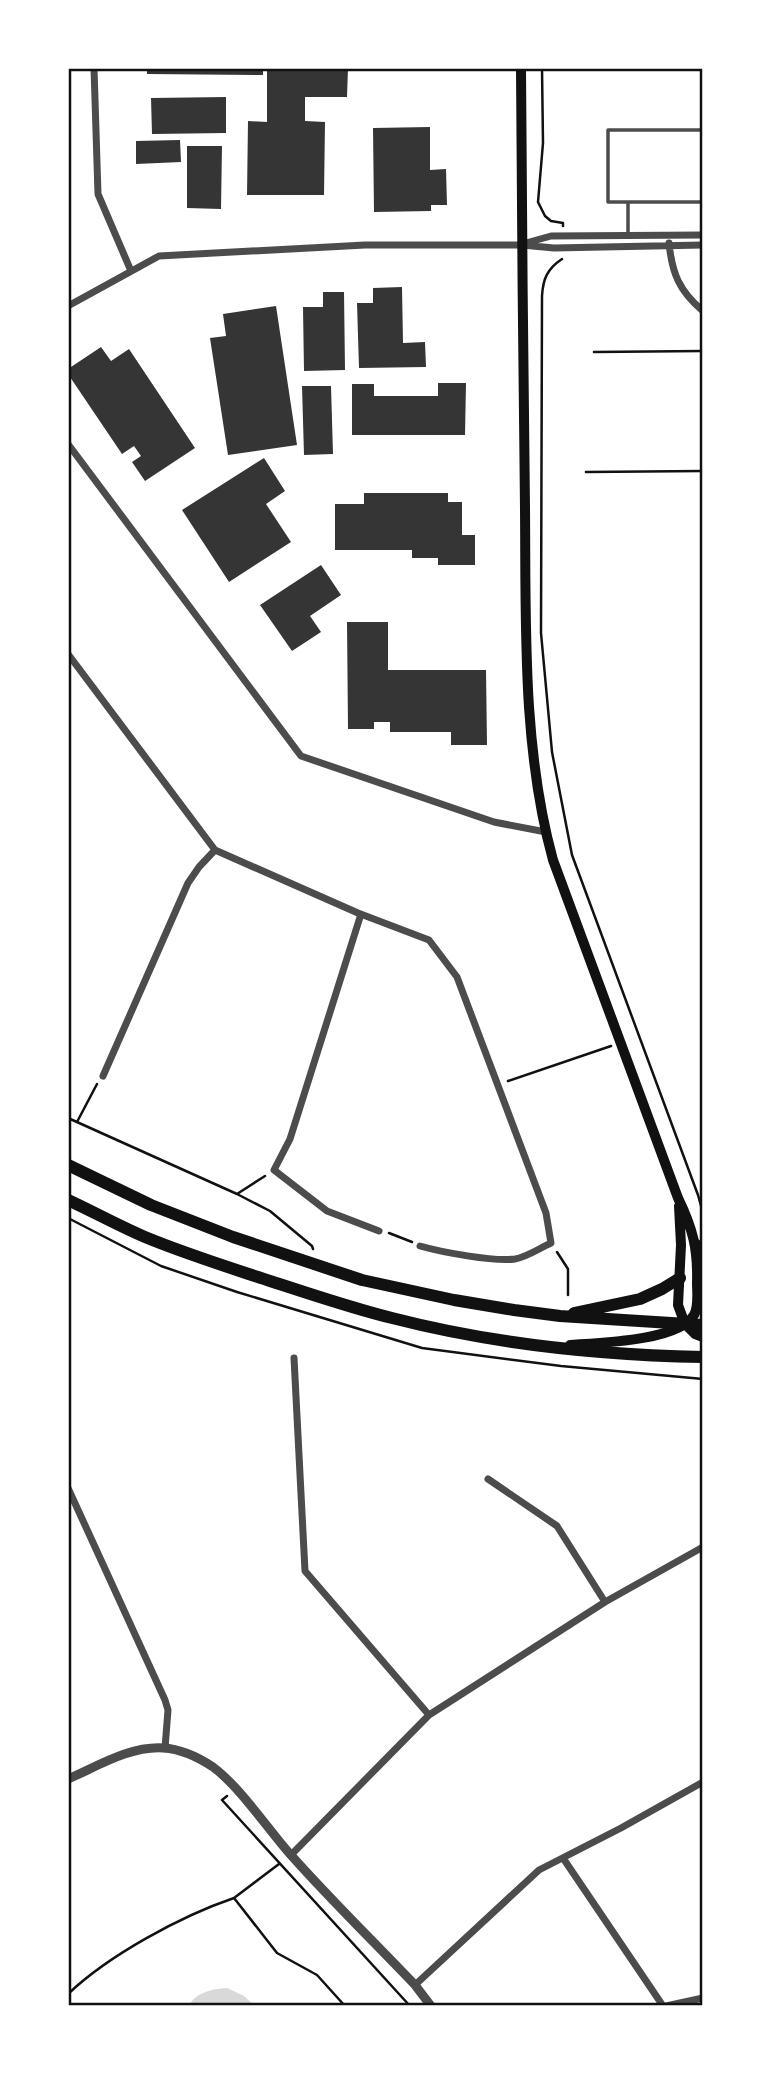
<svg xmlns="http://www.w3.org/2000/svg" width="771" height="2074" viewBox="0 0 771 2074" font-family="Mulish,sans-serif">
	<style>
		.water { fill: #d9d9d9 }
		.building { fill: #353535 }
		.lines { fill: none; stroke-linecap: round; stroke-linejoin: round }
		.path { stroke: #111; stroke-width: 2.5 }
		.service { stroke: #4c4c4c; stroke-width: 3.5 }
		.minor { stroke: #4c4c4c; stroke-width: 7 }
		.tertiary { stroke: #4c4c4c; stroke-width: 9 }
		.secondary { stroke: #111; stroke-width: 10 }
		.trunk { stroke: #111; stroke-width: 12 }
		.neatline { fill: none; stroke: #111; stroke-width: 2.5 }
	</style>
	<rect width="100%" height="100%" fill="#fff"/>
	<!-- water -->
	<path class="water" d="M 227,1988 L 244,1996 L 255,2006 L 189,2006 C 195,1992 213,1989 227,1988 Z"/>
	<!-- building -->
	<path class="building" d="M 147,68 L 263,68 L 263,75 L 147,74 Z
		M 267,68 L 348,68 L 347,97 L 305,97 L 305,121 L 325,122 L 324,195 L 247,195 L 248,121 L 267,122 Z
		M 226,97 L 226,133 L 152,134 L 151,98 Z
		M 430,127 L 430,170 L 446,169 L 447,205 L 431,205 L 431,211 L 374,212 L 373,128 Z
		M 180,140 L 181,162 L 136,164 L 136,141 Z
		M 187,146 L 222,146 L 221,209 L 187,208 Z
		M 402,287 L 403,343 L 425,342 L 426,367 L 359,368 L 357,303 L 373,303 L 373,288 Z
		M 323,292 L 344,292 L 345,370 L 304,371 L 303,307 L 323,307 Z
		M 276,306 L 297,445 L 228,455 L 210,338 L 226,336 L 223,314 Z
		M 101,347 L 111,361 L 129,349 L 195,448 L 145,481 L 132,462 L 141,456 L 134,446 L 122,454 L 68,374 L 68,369 Z
		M 438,383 L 466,383 L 465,435 L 352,435 L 352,384 L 374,384 L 374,396 L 438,396 Z
		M 302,386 L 331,386 L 333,454 L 304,455 Z
		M 264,458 L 285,491 L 266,504 L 291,542 L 229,582 L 182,510 Z
		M 364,493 L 448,493 L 448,502 L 462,502 L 462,535 L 475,535 L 475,565 L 438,565 L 438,558 L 412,558 L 412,550 L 335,550 L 335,504 L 364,504 Z
		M 321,565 L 341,595 L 310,616 L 321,632 L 292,651 L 260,605 Z
		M 347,622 L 388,622 L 388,670 L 486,670 L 487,745 L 451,745 L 451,732 L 390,732 L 390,722 L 374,722 L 374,729 L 348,729 Z"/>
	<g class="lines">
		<!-- path -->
		<path class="path" d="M 542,68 L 543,143 L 538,202 L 545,216 L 551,221 L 563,223 L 563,226
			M 562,259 C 547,269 543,279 542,296 L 541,633 L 552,752 L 572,855 L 698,1195 L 703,1213
			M 594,352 L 703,351
			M 586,472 L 703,471
			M 508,1081 L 611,1046
			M 68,1118 L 237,1194 L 270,1211 L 312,1246 L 313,1249
			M 77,1122 L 97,1084
			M 237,1194 L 265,1176
			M 68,1218 L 161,1266 L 237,1292 L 422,1348 L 561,1366 L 703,1379
			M 389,1233 L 412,1242
			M 557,1252 L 568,1269 L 568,1295
			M 227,1796 L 222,1800 L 410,2006
			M 279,1864 L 234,1898 L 277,1953 L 317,1975 L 345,2006
			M 68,1994 C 109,1955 181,1916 234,1898"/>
		<!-- service -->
		<path class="service" d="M 703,130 L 608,130 L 608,202 L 703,202
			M 628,203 L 628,233"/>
		<!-- minor -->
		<path class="minor" d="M 94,68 L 98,194 L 131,271
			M 526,243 L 551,236 L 703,235
			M 669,243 C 672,273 679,291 703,311
			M 68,306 L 159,256 L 365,245 L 522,245 L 554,248 L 703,245
			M 68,444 L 301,756 L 494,822 L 546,832
			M 68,654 L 215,850 L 358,913 L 429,940 L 457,977 L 546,1213 L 551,1243 C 540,1248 527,1257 515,1259 C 494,1262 441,1252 420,1246
			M 361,914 L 290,1139 L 274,1170 L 327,1211 L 379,1231
			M 103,1076 L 188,883 L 199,867 L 215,850
			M 294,1358 L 305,1571 L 429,1715
			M 488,1479 L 557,1526 L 605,1602
			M 68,1488 L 165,1700 L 168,1710 L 165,1748
			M 291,1855 L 429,1715 L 605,1602 L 703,1547
			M 563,1858 L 663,2006
			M 415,1985 L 539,1870 L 621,1828 L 703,1782
			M 666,2006 L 703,1998"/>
		<!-- tertiary -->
		<path class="tertiary" d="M 68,1779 C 98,1766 130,1746 163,1748 C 181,1749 198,1757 213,1767 C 240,1787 267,1828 290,1854 C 330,1899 374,1942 415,1985 L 431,2006"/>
		<!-- secondary -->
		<path class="secondary" d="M 521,68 C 522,215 523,361 525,508 C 526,624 522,748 553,860 L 678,1198 C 693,1229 698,1249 697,1283 C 697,1293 699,1306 694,1315 C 679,1341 598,1343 570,1345
			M 679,1206 L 681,1245 L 678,1305 L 685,1324 L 695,1334 L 703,1337"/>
		<!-- trunk -->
		<path class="trunk" d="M 68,1165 L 151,1205 L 233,1237 L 362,1280 L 454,1300 L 514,1310 L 560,1316 L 703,1325
			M 68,1200 C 94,1212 119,1226 145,1237 C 186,1254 228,1267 270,1281 C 311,1294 351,1308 392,1318 C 493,1344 599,1355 703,1357
			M 696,1245 L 703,1260
			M 574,1313 L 640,1299 L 662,1289 L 680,1278"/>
	</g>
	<!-- border -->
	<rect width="771" height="2074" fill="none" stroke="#ffffff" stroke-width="140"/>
	<rect x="70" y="70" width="631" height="1934" class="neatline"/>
</svg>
